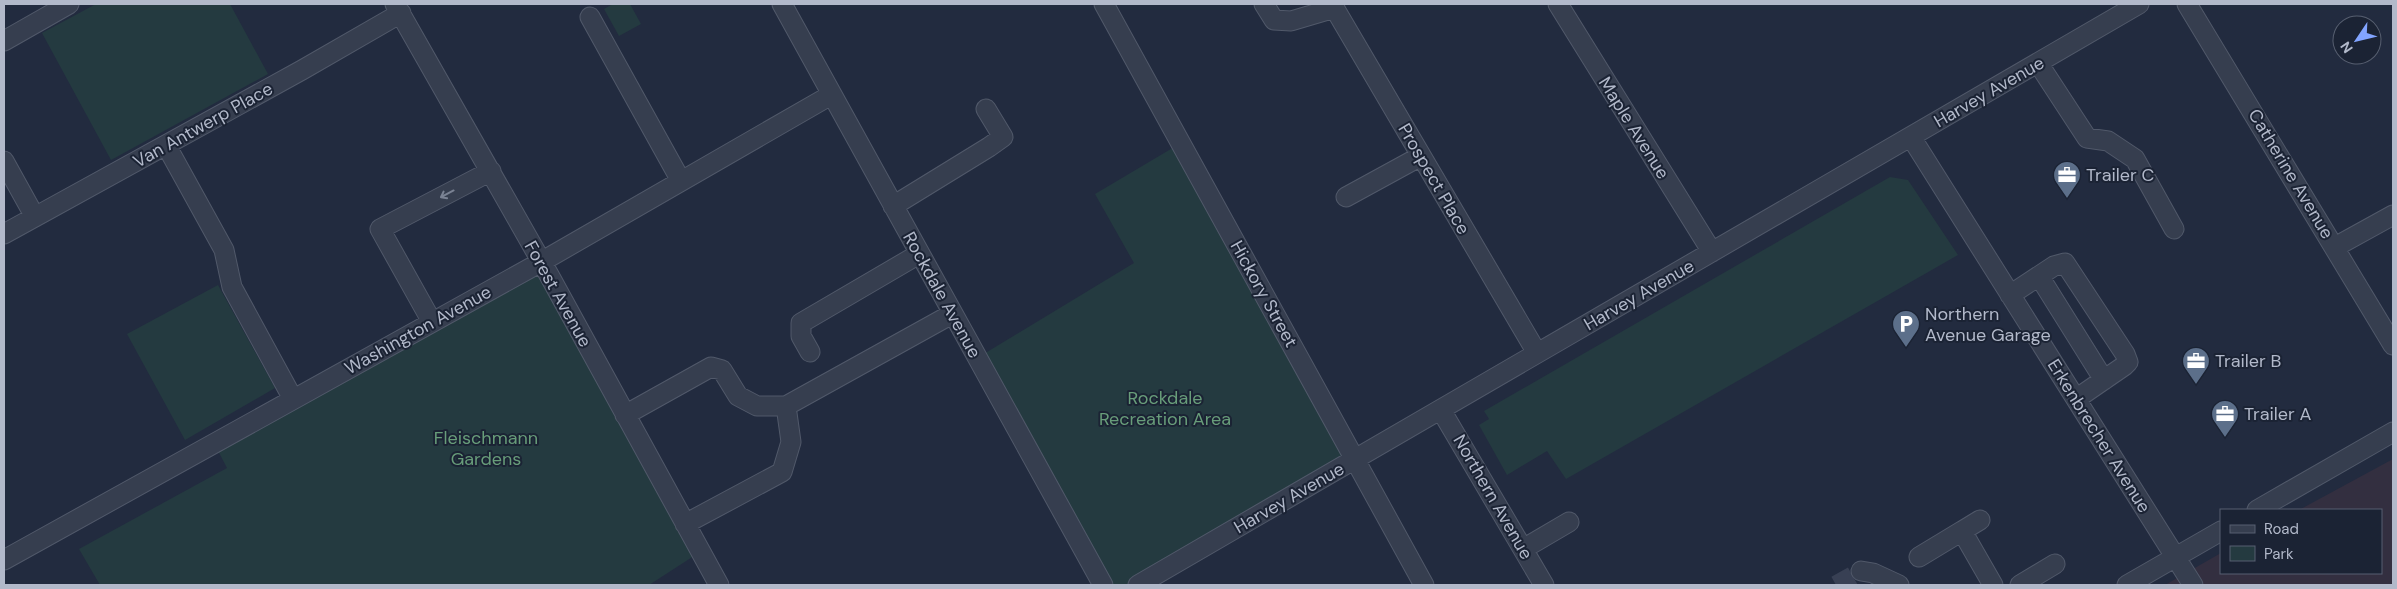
<svg xmlns="http://www.w3.org/2000/svg" width="2397" height="589" viewBox="0 0 2397 589" font-family="'DM Sans',sans-serif">
	<style>
		.medical { fill: #332f40 }
		.green { fill: #243a40 }
		.lines { fill: none; stroke-linecap: round; stroke-linejoin: round }
		.minor-tunnel { stroke: #384054; stroke-width: 19; stroke-dasharray: 19 9; stroke-linecap: butt }
		.minor-casing { stroke: #51596a; stroke-width: 21 }
		.minor { stroke: #363e4f; stroke-width: 19 }
		.oneway { stroke: #7a8293 }
		.labels { text-anchor: middle; dominant-baseline: central; stroke-width: 4; stroke-linejoin: round; paint-order: stroke }
		.street-label { font-size: 18px; fill: #b2b9ca; stroke: #1b2334 }
		.poi-label { font-size: 18px; fill: #b2b9ca; stroke: #1b2334; text-anchor: start }
		.park-label { font-size: 18px; fill: #689d7a; stroke: #1b2334 }
	</style>
	<rect width="100%" height="100%" fill="#222b3f"/>
	<!-- medical -->
	<path class="medical" d="M 2393,459 L 2393,585 L 2165,585 L 2221,553 L 2221,573 L 2381,573 L 2381,510 L 2299,510 Z"/>
	<!-- green -->
	<path class="green" d="M 96,4 L 230,4 L 268,74 L 111,160 L 42,33 Z
		M 613,4 L 630,4 L 641,24 L 619,36 L 604,9 Z
		M 1181,143 L 1355,460 L 1138,585 L 1103,585 L 977,358 L 1134,263 L 1095,194 Z
		M 1890,177 L 1908,180 L 1958,255 L 1566,479 L 1547,451 L 1507,475 L 1479,425 L 1489,419 L 1484,411 Z
		M 541,262 L 700,552 L 649,585 L 100,585 L 79,549 L 227,468 L 214,443 Z
		M 218,285 L 275,388 L 185,440 L 127,334 Z"/>
	<g class="lines">
		<!-- minor-tunnel -->
		<path class="minor-tunnel" d="M 1836,585 L 1861,571"/>
		<defs>
			<path id="minor" d="M 395,4 L 549,275 L 719,585
				M 782,4 L 1103,585
				M 1104,4 L 1424,585
				M 1264,4 L 1274,20 L 1291,21 L 1335,8
				M 1332,4 L 1537,353
				M 1558,4 L 1712,252
				M 2187,4 L 2393,345
				M 590,17 L 681,181
				M 4,41 L 69,4
				M 2038,63 L 2087,138 L 2108,141 L 2135,159 L 2174,229
				M 1911,137 L 2193,585
				M 166,145 L 224,250 L 232,287 L 293,399
				M 4,161 L 35,217
				M 1346,197 L 1421,156
				M 893,206 L 989,147 L 1003,137 L 986,109
				M 4,234 L 302,70 L 401,13
				M 2335,247 L 2393,215
				M 2039,276 L 2104,380
				M 2010,295 L 2054,266 L 2065,263 L 2125,354 L 2128,362 L 2124,366 L 2076,399
				M 432,322 L 380,229 L 491,171
				M 810,352 L 801,336 L 801,323 L 919,254
				M 1441,410 L 1544,585
				M 625,415 L 711,367 L 722,370 L 738,396 L 757,406 L 786,406 L 952,314
				M 2257,510 L 2393,432
				M 685,524 L 782,472 L 791,442 L 786,406
				M 1962,531 L 1980,520
				M 1523,549 L 1569,522
				M 1919,557 L 1962,531 L 1993,585
				M 4,560 L 541,262 L 831,95
				M 1861,571 L 1873,573 L 1899,585
				M 1138,585 L 2139,4
				M 2020,585 L 2055,564
				M 2127,585 L 2221,531"/>
		</defs>
		<!-- minor casing -->
		<use href="#minor" class="minor-casing"/>
		<!-- minor -->
		<use href="#minor" class="minor"/>
	</g>
	<!-- one-way arrows -->
	<defs><path id="oneway-shaft" d="M-6 0H5M1.5-3L5.5 0L1.5 3" fill="none" stroke-width="1.6" stroke-linecap="round" stroke-linejoin="round" transform="scale(1.25)"/></defs>
	<use class="oneway" href="#oneway-shaft" transform="translate(447 194) rotate(152)"/>
	<!-- icons -->
	<defs>
		<symbol id="office-pin" viewBox="-11 -11 22 30"><path d="M0 17L-7.5 6A9.5 9.5 0 1 1 7.5 6Z" fill="#5c6f8a" stroke="#1b2334"/><path d="M-6-3h4V-5.5h4V-3h4V5H-6ZM-1-4.5V-3h2v-1.5ZM-6 0V1H6V0Z" fill="#fff"/></symbol>
		<symbol id="parking-pin" viewBox="-11 -11 22 30"><path d="M0 17L-7.5 6A9.5 9.5 0 1 1 7.5 6Z" fill="#5c6f8a" stroke="#1b2334"/><path d="M-3.5-5.5H1a3.5 3.5 0 0 1 0 7H-1V5.5H-3.5ZM-1-3.4V-.6H.8a1.4 1.4 0 0 0 0-2.8Z" fill="#fff"/></symbol>
	</defs>
	<g fill-rule="evenodd">
		<use href="#office-pin" x="2051" y="159" width="32" height="43"/>
		<use href="#parking-pin" x="1890" y="308" width="32" height="43"/>
		<use href="#office-pin" x="2180" y="345" width="32" height="43"/>
		<use href="#office-pin" x="2209" y="398" width="32" height="43"/>
	</g>
	<g class="labels">
		<!-- street labels -->
		<g class="street-label">
			<text transform="translate(1989 92) rotate(-30)">Harvey Avenue</text>
			<text transform="translate(203 125) rotate(-29)">Van Antwerp Place</text>
			<text transform="translate(1634 128) rotate(58)">Maple Avenue</text>
			<text transform="translate(2291 174) rotate(59)">Catherine Avenue</text>
			<text transform="translate(1434 179) rotate(60)">Prospect Place</text>
			<text transform="translate(558 294) rotate(61)">Forest Avenue</text>
			<text transform="translate(1264 294) rotate(61)">Hickory Street</text>
			<text transform="translate(942 295) rotate(61)">Rockdale Avenue</text>
			<text transform="translate(1639 295) rotate(-30)">Harvey Avenue</text>
			<text transform="translate(418 330) rotate(-29)">Washington Avenue</text>
			<text transform="translate(2099 436) rotate(58)">Erkenbrecher Avenue</text>
			<text transform="translate(1493 497) rotate(60)">Northern Avenue</text>
			<text transform="translate(1289 498) rotate(-30)">Harvey Avenue</text>
		</g>
		<!-- poi labels -->
		<g class="poi-label">
			<text x="2086" y="175">Trailer C</text>
			<text x="1925" y="314">Northern<tspan x="1925" dy="21">Avenue Garage</tspan></text>
			<text x="2215" y="361">Trailer B</text>
			<text x="2244" y="414">Trailer A</text>
		</g>
		<!-- park labels -->
		<g class="park-label">
			<text x="1165" y="398">Rockdale<tspan x="1165" dy="21">Recreation Area</tspan></text>
			<text x="486" y="438">Fleischmann<tspan x="486" dy="21">Gardens</tspan></text>
		</g>
	</g>
	<!-- border -->
	<rect width="2397" height="589" fill="none" stroke="#b2b9ca" stroke-width="10"/>
	<!-- legend -->
	<rect x="2220" y="509" width="162" height="65" fill="#1b2334" stroke="#575f70"/>
	<rect x="2230" y="525" width="25" height="8" fill="#363e4f" stroke="#575f70"/>
	<text x="2264" y="534" font-size="15" fill="#b2b9ca">Road</text>
	<rect x="2230" y="546" width="25" height="15" fill="#243a40" stroke="#575f70"/>
	<text x="2264" y="559" font-size="15" fill="#b2b9ca">Park</text>
	<!-- north arrow -->
	<g transform="translate(2357 40) rotate(235)"><circle r="24" fill="#1b2334" stroke="#575f70"/>
	<path d="M0-4L9 19L0 12L-9 19Z" fill="#82a4ff"/>
	<text y="-8" font-size="14" font-weight="bold" text-anchor="middle" fill="#b2b9ca">N</text>
	</g>
</svg>
